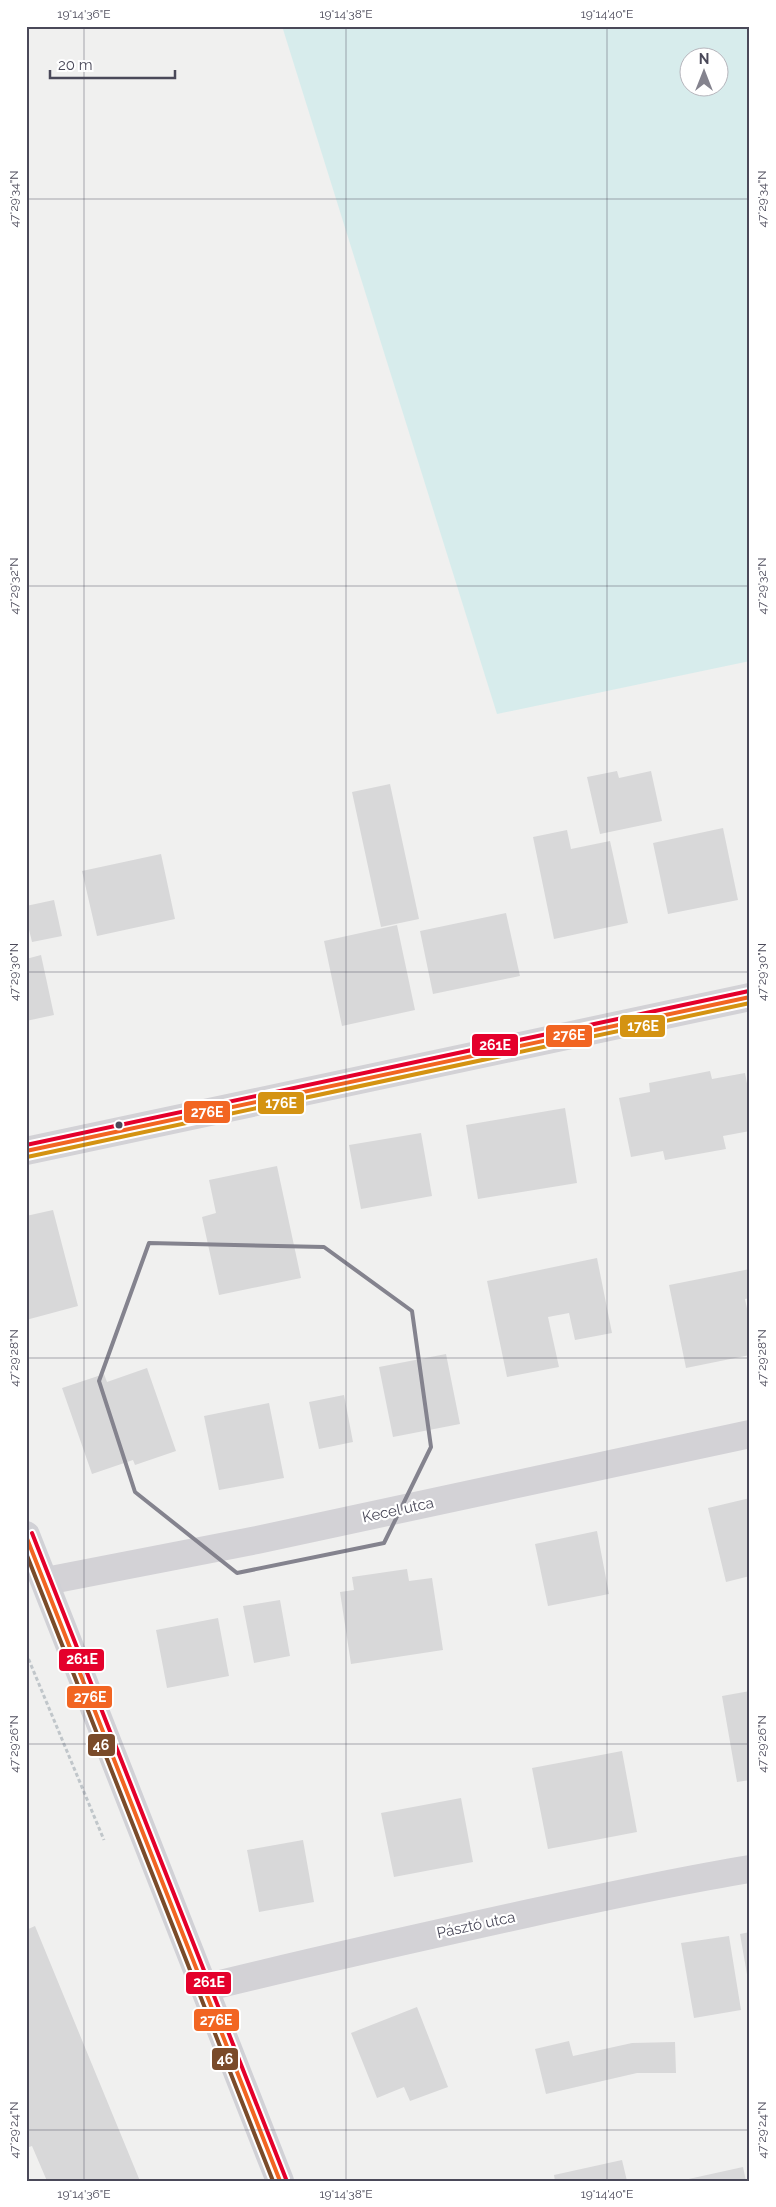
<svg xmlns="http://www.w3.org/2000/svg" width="776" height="2207" viewBox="0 0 776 2207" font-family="Raleway,sans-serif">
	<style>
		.green { fill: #d7ecec; fill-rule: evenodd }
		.building { fill: #d8d8d9 }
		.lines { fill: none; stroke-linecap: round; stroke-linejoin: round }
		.path { stroke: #c0c6ca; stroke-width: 3; stroke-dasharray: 4 2.5; stroke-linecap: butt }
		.minor { stroke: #d3d2d6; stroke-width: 28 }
		.tertiary { stroke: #d3d2d6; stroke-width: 28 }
		.secondary { stroke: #d1d1d6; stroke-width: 28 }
		.bus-1-casing { stroke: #fff; stroke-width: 8 }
		.bus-2-casing { stroke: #fff; stroke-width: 8 }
		.bus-3-casing { stroke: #fff; stroke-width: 8 }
		.bus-4-casing { stroke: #fff; stroke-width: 8 }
		.bus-1 { stroke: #f26522; stroke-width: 4 }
		.bus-2 { stroke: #d49312; stroke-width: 4 }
		.bus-3 { stroke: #7a4b2a; stroke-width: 4 }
		.bus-4 { stroke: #e4002b; stroke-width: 4 }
		.marked { fill: none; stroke: #84838e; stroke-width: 4; stroke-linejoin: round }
		.ticks { fill: none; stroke: #4a4959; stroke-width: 1; stroke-opacity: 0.45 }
		.bus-dot { fill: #4a4959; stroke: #fff; stroke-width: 2 }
		.labels { text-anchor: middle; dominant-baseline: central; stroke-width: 4.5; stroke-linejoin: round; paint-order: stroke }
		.street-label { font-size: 15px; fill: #4a4959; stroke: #fff }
		.line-badge { stroke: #fff; stroke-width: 2 }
		.badge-label { font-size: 14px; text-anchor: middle; font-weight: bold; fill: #fff }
		.neatline { fill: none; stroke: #4a4959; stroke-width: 2 }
		.ticks-label { font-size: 12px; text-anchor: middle; fill: #4a4959 }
	</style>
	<rect width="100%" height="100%" fill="#f0f0ef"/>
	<!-- green -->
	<path class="green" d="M 282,26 L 750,26 L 750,661 L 497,714 ZM 688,58 L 718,58 L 718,88 L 688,88 Z"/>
	<!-- building -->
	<path class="building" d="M 617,771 L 619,778 L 651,771 L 662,821 L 600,834 L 587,777 Z
		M 390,784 L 419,919 L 381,927 L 352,792 Z
		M 723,828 L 738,900 L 668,914 L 653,843 Z
		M 567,830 L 571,849 L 610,841 L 628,923 L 554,939 L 533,837 Z
		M 161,854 L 175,919 L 97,936 L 82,871 Z
		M 54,900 L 62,936 L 32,942 L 26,917 L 26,906 Z
		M 506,913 L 520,976 L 433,994 L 420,931 Z
		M 397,925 L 415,1010 L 342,1026 L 324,941 Z
		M 41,955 L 54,1015 L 26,1021 L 26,959 Z
		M 710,1071 L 712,1079 L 745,1073 L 750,1099 L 750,1131 L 723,1136 L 726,1149 L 665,1160 L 663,1151 L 631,1157 L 619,1098 L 650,1092 L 649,1083 Z
		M 565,1108 L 577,1183 L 478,1199 L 466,1125 Z
		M 421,1133 L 432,1196 L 361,1209 L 349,1145 Z
		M 277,1166 L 301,1278 L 219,1295 L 202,1217 L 216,1213 L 209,1180 Z
		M 53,1210 L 78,1306 L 26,1320 L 26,1216 Z
		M 597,1258 L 612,1333 L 575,1340 L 569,1313 L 548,1317 L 559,1367 L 507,1377 L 487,1281 Z
		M 750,1269 L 750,1298 L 745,1299 L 750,1323 L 750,1355 L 686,1368 L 669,1285 Z
		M 446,1354 L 460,1424 L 393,1437 L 379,1367 Z
		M 147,1368 L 176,1451 L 135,1465 L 133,1460 L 92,1474 L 62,1388 L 104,1374 L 107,1382 Z
		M 344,1395 L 353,1442 L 319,1449 L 309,1402 Z
		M 269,1403 L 284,1478 L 219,1490 L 204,1416 Z
		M 750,1498 L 750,1576 L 726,1582 L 708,1508 Z
		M 597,1531 L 609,1594 L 548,1606 L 535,1544 Z
		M 407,1569 L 409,1581 L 432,1578 L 443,1650 L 351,1664 L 340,1592 L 354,1590 L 352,1577 Z
		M 280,1600 L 290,1656 L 254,1663 L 243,1606 Z
		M 218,1618 L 229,1676 L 167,1688 L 156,1630 Z
		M 750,1691 L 750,1780 L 737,1782 L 722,1696 Z
		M 622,1751 L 637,1832 L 548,1849 L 532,1768 Z
		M 461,1798 L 473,1862 L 394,1877 L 381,1813 Z
		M 303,1840 L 314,1902 L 259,1912 L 247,1850 Z
		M 35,1926 L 140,2181 L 47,2181 L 32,2146 L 26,2148 L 26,1930 Z
		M 750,1932 L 750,1985 L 749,1986 L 740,1934 Z
		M 729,1936 L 741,2010 L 694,2018 L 681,1943 Z
		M 417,2007 L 448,2087 L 410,2101 L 404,2087 L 377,2098 L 351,2033 Z
		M 569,2041 L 573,2056 L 632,2043 L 675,2042 L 676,2073 L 637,2073 L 546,2094 L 535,2049 Z
		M 622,2160 L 627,2181 L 555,2181 L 554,2175 Z
		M 743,2167 L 746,2181 L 684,2181 L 684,2180 Z"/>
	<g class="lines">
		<!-- path -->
		<path class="path" d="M 26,1653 L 104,1840"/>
		<!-- minor -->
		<path class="minor" d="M 46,1581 L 257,1540 L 750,1434
			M 204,1988 C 313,1961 421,1937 530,1913 C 603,1897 676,1881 750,1869"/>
		<!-- tertiary -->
		<path class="tertiary" d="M 26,1151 L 750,997"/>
		<!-- secondary -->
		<path class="secondary" d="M 26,1535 L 280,2181"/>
		<defs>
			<path id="bus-1" d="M 26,1151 L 750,997
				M 26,1536 L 280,2181"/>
			<path id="bus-2" d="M 27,1157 L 750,1003"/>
			<path id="bus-3" d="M 26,1553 L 273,2181"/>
			<path id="bus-4" d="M 26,1145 L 749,991
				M 32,1533 L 286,2179"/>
		</defs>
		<!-- bus-1 casing -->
		<use href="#bus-1" class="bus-1-casing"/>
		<!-- bus-2 casing -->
		<use href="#bus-2" class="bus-2-casing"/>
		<!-- bus-3 casing -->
		<use href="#bus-3" class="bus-3-casing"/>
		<!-- bus-4 casing -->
		<use href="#bus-4" class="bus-4-casing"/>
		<!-- bus-1 -->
		<use href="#bus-1" class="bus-1"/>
		<!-- bus-2 -->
		<use href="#bus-2" class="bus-2"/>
		<!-- bus-3 -->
		<use href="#bus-3" class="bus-3"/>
		<!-- bus-4 -->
		<use href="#bus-4" class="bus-4"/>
	</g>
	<!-- marked area -->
	<path class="marked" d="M 149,1243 L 324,1247 L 412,1311 L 431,1447 L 384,1543 L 237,1573 L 135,1492 L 99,1381 Z"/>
	<!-- ticks -->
	<path class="ticks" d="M 84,26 L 84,2181M 346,26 L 346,2181M 607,26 L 607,2181M 26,199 L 750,199M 26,586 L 750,586M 26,972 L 750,972M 26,1358 L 750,1358M 26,1744 L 750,1744M 26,2130 L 750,2130"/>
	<!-- markers -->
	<circle class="bus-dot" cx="119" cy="1125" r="4.5"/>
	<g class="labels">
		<!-- street labels -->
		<g class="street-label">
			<text transform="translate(398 1510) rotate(-12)">Kecel utca</text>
			<text transform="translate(476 1925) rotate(-12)">Pásztó utca</text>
		</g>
	</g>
	<g class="line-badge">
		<rect x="619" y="1014" width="47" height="24" rx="5" fill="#d49312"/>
		<rect x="545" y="1024" width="48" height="24" rx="5" fill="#f26522"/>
		<rect x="471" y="1033" width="48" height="24" rx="5" fill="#e4002b"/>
		<rect x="257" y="1091" width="48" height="24" rx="5" fill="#d49312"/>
		<rect x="183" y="1100" width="48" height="24" rx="5" fill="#f26522"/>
		<rect x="58" y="1648" width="47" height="24" rx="5" fill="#e4002b"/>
		<rect x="66" y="1685" width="47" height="24" rx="5" fill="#f26522"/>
		<rect x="87" y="1733" width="29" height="24" rx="5" fill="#7a4b2a"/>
		<rect x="185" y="1971" width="47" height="24" rx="5" fill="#e4002b"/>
		<rect x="193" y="2008" width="47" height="24" rx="5" fill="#f26522"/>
		<rect x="211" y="2047" width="28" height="24" rx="5" fill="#7a4b2a"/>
	</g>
	<g class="badge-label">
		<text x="643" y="1031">176E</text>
		<text x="569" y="1040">276E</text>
		<text x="495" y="1050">261E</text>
		<text x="281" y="1108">176E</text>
		<text x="207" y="1117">276E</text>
		<text x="82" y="1664">261E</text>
		<text x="90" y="1702">276E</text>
		<text x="101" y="1750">46</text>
		<text x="209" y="1987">261E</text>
		<text x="216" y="2025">276E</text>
		<text x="225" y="2064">46</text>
	</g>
	<!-- border -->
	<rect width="776" height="2207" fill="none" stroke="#ffffff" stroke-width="55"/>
	<!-- north arrow -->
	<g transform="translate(704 72)"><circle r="24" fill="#ffffff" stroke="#b7b6bd"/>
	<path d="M0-4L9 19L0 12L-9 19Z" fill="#84838e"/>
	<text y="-8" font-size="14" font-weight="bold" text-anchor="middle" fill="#4a4959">N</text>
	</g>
	<!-- scale -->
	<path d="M50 70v8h125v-8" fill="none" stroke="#4a4959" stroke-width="2.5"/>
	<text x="58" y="70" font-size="15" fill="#4a4959" stroke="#ffffff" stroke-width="4" paint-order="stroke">20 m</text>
	<rect x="28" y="28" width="720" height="2152" class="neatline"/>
	<g class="ticks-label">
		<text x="84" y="18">19°14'36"E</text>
		<text x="346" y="18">19°14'38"E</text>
		<text x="607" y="18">19°14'40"E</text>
		<text transform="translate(14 199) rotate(-90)" y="4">47°29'34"N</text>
		<text transform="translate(762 199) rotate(-90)" y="4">47°29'34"N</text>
		<text transform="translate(14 586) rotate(-90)" y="4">47°29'32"N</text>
		<text transform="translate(762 586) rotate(-90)" y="4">47°29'32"N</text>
		<text transform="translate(14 972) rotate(-90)" y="4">47°29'30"N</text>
		<text transform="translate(762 972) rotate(-90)" y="4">47°29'30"N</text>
		<text transform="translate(14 1358) rotate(-90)" y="4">47°29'28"N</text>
		<text transform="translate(762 1358) rotate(-90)" y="4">47°29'28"N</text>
		<text transform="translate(14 1744) rotate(-90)" y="4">47°29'26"N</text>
		<text transform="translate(762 1744) rotate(-90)" y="4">47°29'26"N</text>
		<text transform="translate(14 2130) rotate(-90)" y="4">47°29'24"N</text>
		<text transform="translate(762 2130) rotate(-90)" y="4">47°29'24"N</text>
		<text x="84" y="2198">19°14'36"E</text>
		<text x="346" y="2198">19°14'38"E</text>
		<text x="607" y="2198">19°14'40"E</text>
	</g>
</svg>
